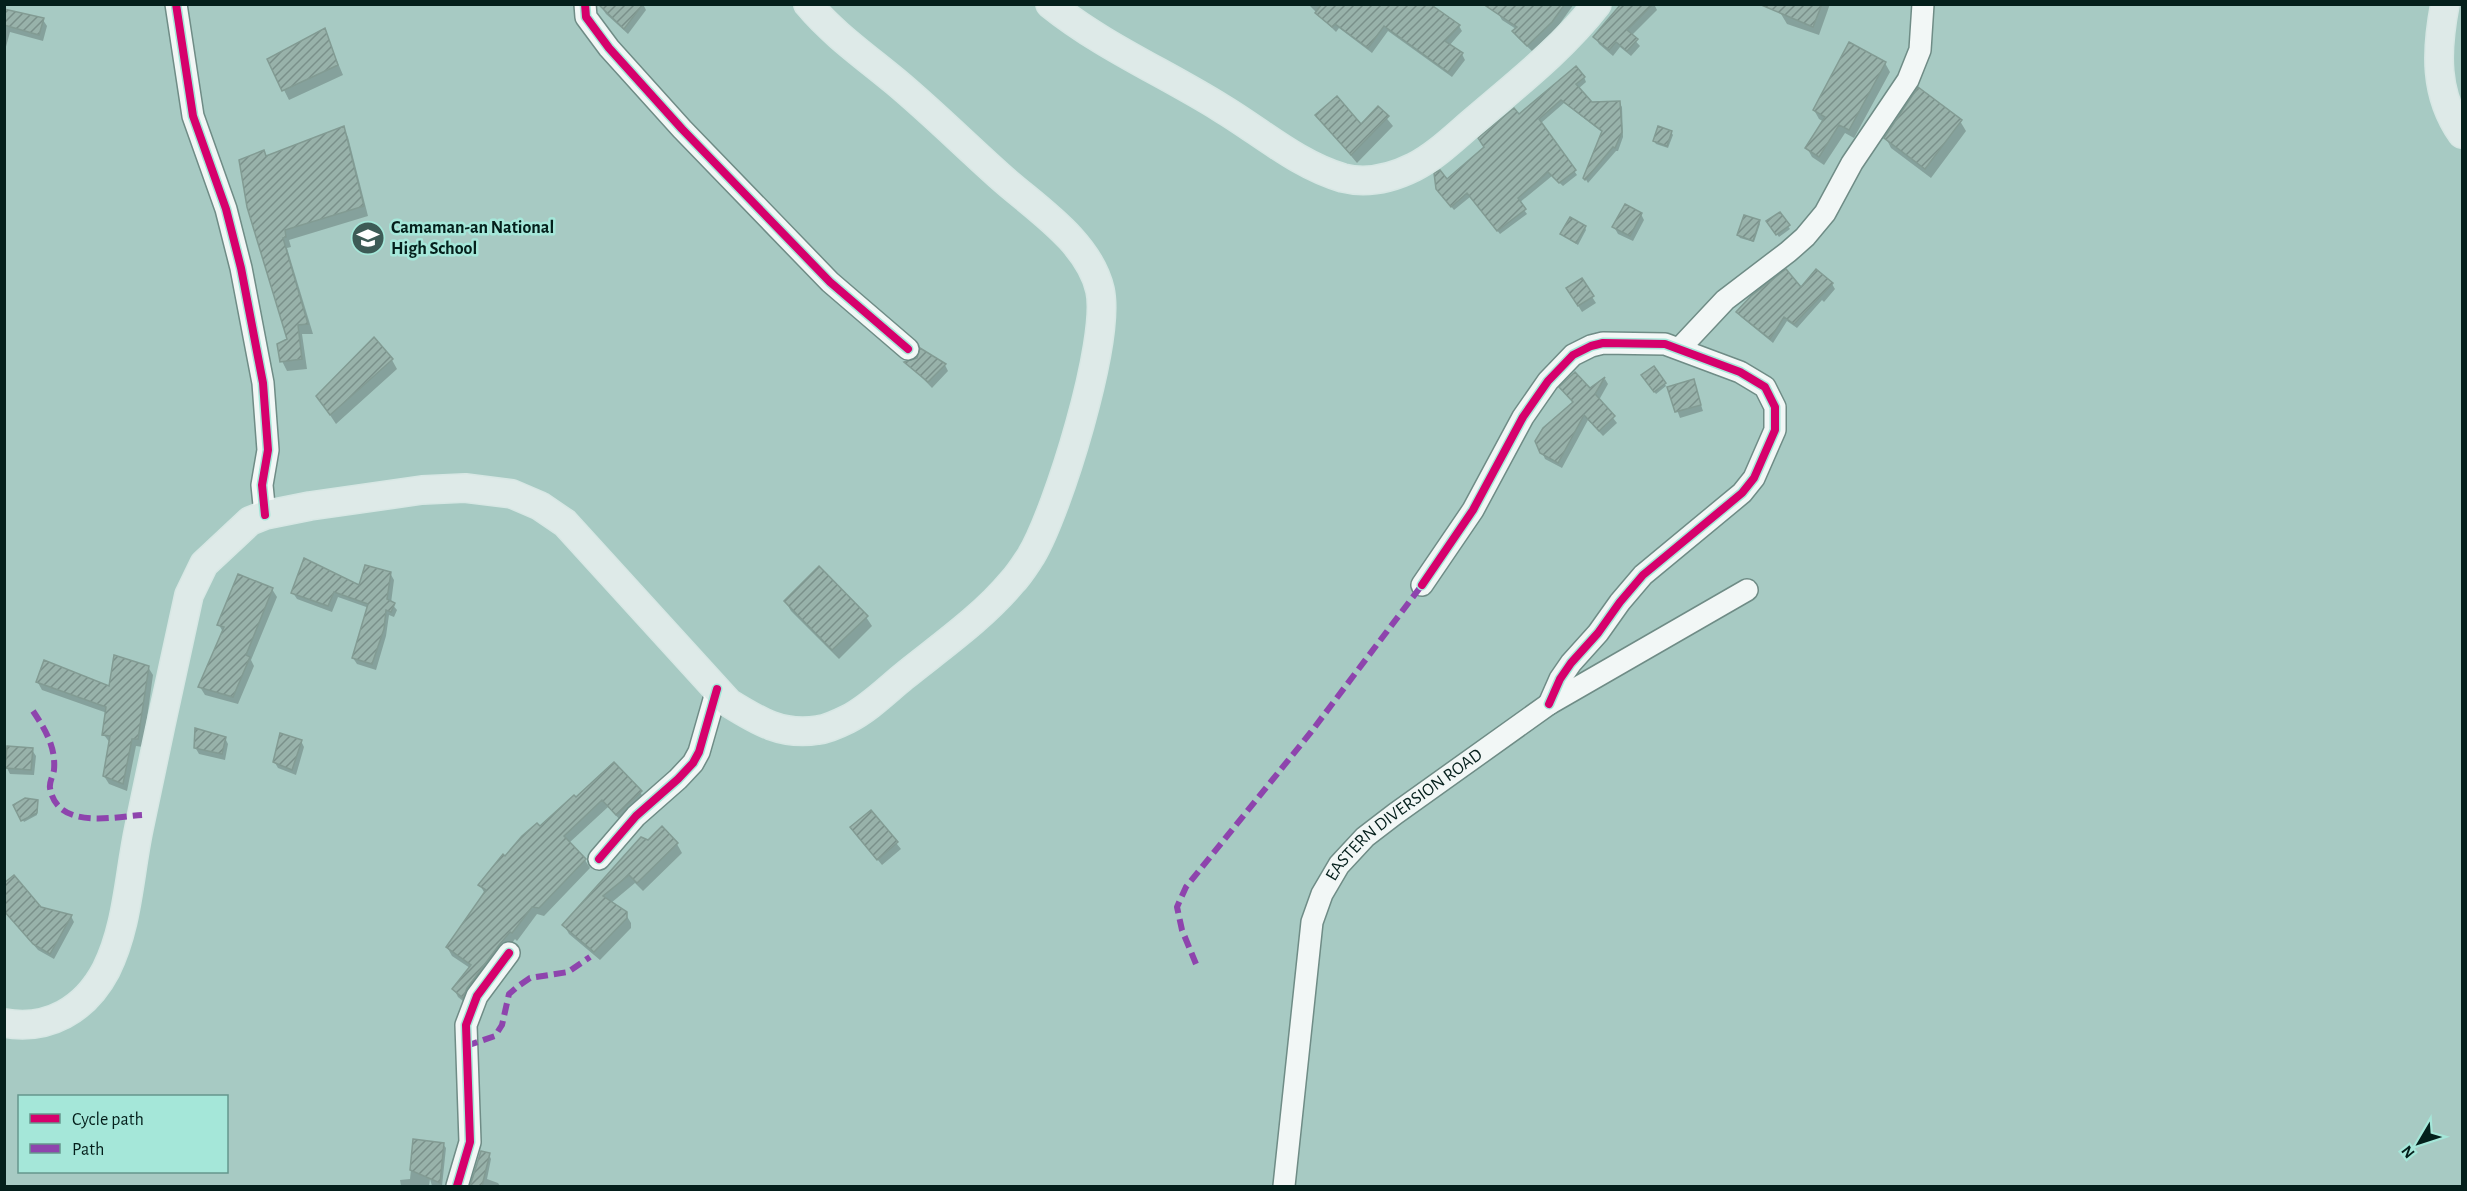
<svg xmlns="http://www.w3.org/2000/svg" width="2467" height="1191" viewBox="0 0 2467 1191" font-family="'Alegreya Sans',sans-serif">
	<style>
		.shadow { fill: #0003 }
		.building { fill: url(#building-hatch); stroke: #829b93; stroke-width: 1.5 }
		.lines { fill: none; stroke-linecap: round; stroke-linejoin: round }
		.minor-casing { stroke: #6f8c86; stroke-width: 24 }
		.major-casing { stroke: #d7e7e4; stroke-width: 30 }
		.minor { stroke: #f2f7f6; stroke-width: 21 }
		.major { stroke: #deeae8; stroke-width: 27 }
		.quiet { stroke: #8e44ad; stroke-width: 6; stroke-dasharray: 12 6; stroke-linecap: butt }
		.cycleway-casing { stroke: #a5e7d9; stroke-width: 11 }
		.cycleway { stroke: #d6006c; stroke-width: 8 }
		.labels { text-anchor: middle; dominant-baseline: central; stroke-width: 5; stroke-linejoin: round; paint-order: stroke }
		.poi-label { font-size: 18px; font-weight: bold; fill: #041f1b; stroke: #a5e7d9; text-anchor: start }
		.street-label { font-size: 18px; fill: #041f1b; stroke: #a5e7d9 }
	</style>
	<defs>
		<pattern id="building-hatch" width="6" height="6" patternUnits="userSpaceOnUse" patternTransform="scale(1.5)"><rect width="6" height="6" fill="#98b2aa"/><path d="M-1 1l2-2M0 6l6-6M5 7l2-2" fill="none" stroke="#7a908a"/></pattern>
	</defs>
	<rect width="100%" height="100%" fill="#a7cac3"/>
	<!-- shadow -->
	<path class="shadow" d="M 604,4 L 643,4 L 646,10 L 628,34 L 606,14 L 602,8 Z
		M 1308,4 L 1417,4 L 1459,26 L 1462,31 L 1449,46 L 1462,54 L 1465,60 L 1452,77 L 1388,31 L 1372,53 L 1339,28 L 1336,32 Z
		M 1504,4 L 1574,4 L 1556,29 L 1532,51 L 1518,38 L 1514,31 L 1516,29 L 1502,20 L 1498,13 Z
		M 1617,4 L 1654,4 L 1657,10 L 1631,36 L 1640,46 L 1631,56 L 1620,47 L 1613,56 L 1599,44 L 1595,37 L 1620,9 Z
		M 1785,4 L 1830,4 L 1819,35 L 1787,24 L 1781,14 Z
		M 4,10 L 43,20 L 47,26 L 43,41 L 10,32 L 4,54 Z
		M 324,30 L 343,75 L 289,100 L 284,90 Z
		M 1885,63 L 1890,72 L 1854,138 L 1845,133 L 1824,165 L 1812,157 L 1807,148 L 1824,122 L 1819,119 L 1814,110 Z
		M 1584,77 L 1586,82 L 1578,89 L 1592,103 L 1619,102 L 1622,107 L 1623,137 L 1618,151 L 1616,151 L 1588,183 L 1585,178 L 1603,133 L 1564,103 L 1541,123 L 1577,175 L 1563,186 L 1552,176 L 1519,203 L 1527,214 L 1500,234 L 1470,197 L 1454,210 L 1441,194 L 1447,181 L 1518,116 Z
		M 1378,108 L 1393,126 L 1357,163 L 1317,115 L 1361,126 Z
		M 1960,121 L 1966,131 L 1931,178 L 1891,148 L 1886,138 Z
		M 343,127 L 348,137 L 368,216 L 289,240 L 291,247 L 287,248 L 313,334 L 302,334 L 307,369 L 287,371 L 282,361 L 289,340 L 266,157 Z
		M 1671,132 L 1673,135 L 1668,148 L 1656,144 L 1654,141 Z
		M 1641,214 L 1644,220 L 1633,241 L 1618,234 L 1614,227 Z
		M 1779,214 L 1790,229 L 1779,237 L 1768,222 Z
		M 1758,221 L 1760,224 L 1754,242 L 1740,238 L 1738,235 Z
		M 1585,227 L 1586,230 L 1578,245 L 1561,234 Z
		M 1581,280 L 1596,303 L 1582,312 L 1571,294 Z
		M 1832,284 L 1835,289 L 1824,302 L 1822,300 L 1797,328 L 1787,321 L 1773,343 L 1741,317 L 1738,312 L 1801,289 Z
		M 921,351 L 945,365 L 948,371 L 932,388 L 907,362 L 918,359 Z
		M 392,360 L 397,369 L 336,424 L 324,406 Z
		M 1654,368 L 1666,386 L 1656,394 L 1643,376 Z
		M 1605,379 L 1608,384 L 1599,400 L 1617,423 L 1603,436 L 1588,420 L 1562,468 L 1545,459 L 1542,452 L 1574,404 L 1561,388 L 1590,390 Z
		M 1693,381 L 1703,411 L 1680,418 L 1669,388 Z
		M 390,573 L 394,580 L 391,603 L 397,610 L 394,617 L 389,615 L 386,636 L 376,670 L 357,664 L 353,658 L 369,608 L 338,597 L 332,612 L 297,599 L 293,593 L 360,587 Z
		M 272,589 L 277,597 L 251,660 L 254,666 L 238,704 L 205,695 L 200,687 L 223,632 L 219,625 Z
		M 785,601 L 866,617 L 872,626 L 839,659 L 791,611 Z
		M 148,667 L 153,675 L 143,747 L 136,746 L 127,791 L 109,784 L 104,776 L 110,743 L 104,735 L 107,713 L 42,690 L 37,681 L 111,688 Z
		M 225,738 L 228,744 L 225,760 L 199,754 L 195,747 Z
		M 301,741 L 304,747 L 296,775 L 278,768 L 274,761 Z
		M 32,750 L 36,756 L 34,775 L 10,774 L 7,768 Z
		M 640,792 L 645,800 L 622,822 L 608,807 L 569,843 L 585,860 L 590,868 L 544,916 L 537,914 L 517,941 L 515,939 L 471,997 L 468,1005 L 458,997 L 454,989 L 470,968 L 452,956 L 447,947 L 485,894 L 480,885 L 505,858 L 576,800 Z
		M 37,801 L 37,815 L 24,822 L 15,805 Z
		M 871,812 L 901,849 L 882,865 L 856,833 Z
		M 648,842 L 677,844 L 682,853 L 643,891 L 635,883 L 611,903 L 625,913 L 631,923 L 631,928 L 600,960 L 569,934 L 564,925 Z
		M 40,909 L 71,916 L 74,922 L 54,959 L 38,950 L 4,911 Z
		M 414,1141 L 443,1144 L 446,1148 L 442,1186 L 432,1186 L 430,1179 L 429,1186 L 401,1186 L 400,1180 L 410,1179 Z
		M 482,1153 L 489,1155 L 491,1159 L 487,1179 L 498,1183 L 500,1186 L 472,1186 Z"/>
	<!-- building -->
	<path class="building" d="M 598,4 L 643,4 L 624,29 Z
		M 1322,4 L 1430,4 L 1460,25 L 1445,41 L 1463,53 L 1448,72 L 1384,26 L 1368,48 L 1335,24 L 1332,27 L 1315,13 Z
		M 1483,4 L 1565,4 L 1552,22 L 1527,46 L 1512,31 L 1517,27 Z
		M 1621,4 L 1653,4 L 1627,30 L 1638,39 L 1627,51 L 1616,42 L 1609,50 L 1593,37 Z
		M 1759,4 L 1822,4 L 1813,27 Z
		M 4,9 L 44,18 L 39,35 L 4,25 Z
		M 325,28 L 338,65 L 282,91 L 267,59 Z
		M 1849,42 L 1886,62 L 1849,130 L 1839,125 L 1819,157 L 1805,148 L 1825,117 L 1813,110 Z
		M 1576,66 L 1585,77 L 1576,84 L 1592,102 L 1620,101 L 1622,132 L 1615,148 L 1613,147 L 1585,180 L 1583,178 L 1602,131 L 1561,100 L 1539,119 L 1576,170 L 1559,183 L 1548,172 L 1518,198 L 1526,209 L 1497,231 L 1467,193 L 1451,207 L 1436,189 L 1434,173 L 1440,170 L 1447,179 L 1484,147 L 1478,138 L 1514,108 L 1519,114 Z
		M 1918,87 L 1962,120 L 1925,169 L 1884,138 Z
		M 1337,96 L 1361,124 L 1378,106 L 1389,116 L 1351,155 L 1315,115 Z
		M 344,126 L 364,206 L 285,230 L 286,237 L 283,238 L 308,324 L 298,325 L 302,359 L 280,362 L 277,344 L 287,339 L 247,207 L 239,160 L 264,150 L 266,156 Z
		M 1658,126 L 1672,131 L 1667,146 L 1653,141 Z
		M 1625,204 L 1642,213 L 1630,236 L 1612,227 Z
		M 1780,212 L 1790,225 L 1776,235 L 1766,221 Z
		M 1744,215 L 1760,220 L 1753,241 L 1737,235 Z
		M 1570,217 L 1586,226 L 1576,243 L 1560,234 Z
		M 1786,269 L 1801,287 L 1816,269 L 1833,283 L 1794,324 L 1784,317 L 1770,339 L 1736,312 L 1751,296 Z
		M 1582,278 L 1594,296 L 1578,306 L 1566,288 Z
		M 374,337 L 393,359 L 330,415 L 316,396 Z
		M 920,348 L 946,364 L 928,382 L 904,362 L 917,358 Z
		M 1654,366 L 1666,383 L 1654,392 L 1641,375 Z
		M 1575,372 L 1590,388 L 1605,377 L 1595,394 L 1615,416 L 1599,431 L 1584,415 L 1558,463 L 1540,453 L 1535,441 L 1543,428 L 1573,402 L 1559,387 Z
		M 1694,379 L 1701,405 L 1675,412 L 1667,387 Z
		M 304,558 L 359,585 L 365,565 L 391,572 L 387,599 L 395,603 L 391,612 L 386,610 L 384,629 L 372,664 L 352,658 L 368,604 L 334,592 L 328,606 L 291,593 Z
		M 819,566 L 868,616 L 832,650 L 784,601 Z
		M 238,574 L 273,588 L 246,655 L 250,657 L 233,697 L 198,687 L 224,627 L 217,625 Z
		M 114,655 L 149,666 L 138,739 L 132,739 L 123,784 L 103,776 L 110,736 L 102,735 L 106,707 L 36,682 L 44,660 L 109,686 Z
		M 195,728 L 226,737 L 222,754 L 194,748 Z
		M 280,733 L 302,740 L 292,770 L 273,762 Z
		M 7,746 L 33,748 L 31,770 L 5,768 Z
		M 614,762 L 642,791 L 616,815 L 602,800 L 564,836 L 586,859 L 539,908 L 532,907 L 512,933 L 510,932 L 499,945 L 467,988 L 463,998 L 452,989 L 471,965 L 446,947 L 486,890 L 478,885 L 503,854 L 505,856 L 522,836 L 537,823 L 540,826 L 574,795 L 576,797 Z
		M 25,798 L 38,800 L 37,813 L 21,821 L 13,805 Z
		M 871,810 L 898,842 L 877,860 L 850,827 Z
		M 662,826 L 678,843 L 637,883 L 629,875 L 603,896 L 627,912 L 627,918 L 594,952 L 562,925 L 641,837 L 648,840 Z
		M 14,875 L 41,907 L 72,915 L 50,954 L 33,944 L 4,911 L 4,883 Z
		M 413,1139 L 444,1143 L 440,1183 L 410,1170 Z
		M 481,1151 L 490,1153 L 482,1186 L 470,1186 Z"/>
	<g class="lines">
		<defs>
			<g id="minor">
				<path d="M 176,4 L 193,116 L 226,209 L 241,268 L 263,383 L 268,450 L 262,485 L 265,515"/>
				<path d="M 585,4 L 586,17 L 609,48 L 682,129 L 830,282 L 908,349"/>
				<path d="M 1680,348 L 1725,300 L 1788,252 L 1805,237 L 1825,213 L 1852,163 L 1908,80 L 1920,50 L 1923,4"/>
				<path d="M 1422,585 L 1473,510 L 1523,417 L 1548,381 L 1573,355 L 1591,346 L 1603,343 L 1665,344 L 1740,372 L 1765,387 L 1775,407 L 1775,430 L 1754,478 L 1742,493 L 1643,575 L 1620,602 L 1598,633 L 1571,663 L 1560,679 L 1549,704"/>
				<path d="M 599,859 L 636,816 L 678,779 L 693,763 L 699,752 L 717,689"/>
				<path d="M 457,1186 L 470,1142 L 466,1025 L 477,996 L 509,953"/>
				<path id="s1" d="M 1284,1186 L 1312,922 L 1322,894 L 1339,865 L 1365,837 L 1395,814 L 1549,704 L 1747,590"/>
			</g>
			<path id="major" d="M 1050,4 C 1102,46 1165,73 1221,108 C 1261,132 1298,165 1343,178 C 1367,184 1392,178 1414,167 C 1436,156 1456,136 1475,120 C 1518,83 1562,49 1597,4
				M 2445,4 C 2436,51 2434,94 2462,134
				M 4,1023 C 48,1031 85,1010 106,970 C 128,926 129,875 139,828 C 155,750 172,673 189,595 L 204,564 L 250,521 L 265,515 L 310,506 L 422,490 L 465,488 L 512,494 L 540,506 L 565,523 L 729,703 C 758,721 782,736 818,730 C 828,729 840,723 848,719 C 868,709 886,691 903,677 C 940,647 982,618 1012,582 C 1019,575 1025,565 1031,556 C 1058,511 1111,340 1100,290 C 1089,242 1037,209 1003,179 C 967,147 933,113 896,82 C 866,57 833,34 808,4"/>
		</defs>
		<!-- minor casing -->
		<use href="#minor" class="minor-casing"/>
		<!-- major casing -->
		<use href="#major" class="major-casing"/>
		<!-- minor -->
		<use href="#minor" class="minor"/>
		<!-- major -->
		<use href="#major" class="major"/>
		<!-- quiet -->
		<path class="quiet" d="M 33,711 C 45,729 56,747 54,770 C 53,776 49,782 50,788 C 57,830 113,817 142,815
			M 1196,964 L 1182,930 L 1177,907 L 1186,887 L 1311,732 L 1422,585
			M 466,1046 L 495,1036 L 502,1025 L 509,994 L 517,987 L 530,978 L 568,972 L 590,957"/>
		<defs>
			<path id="cycleway" d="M 176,4 L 193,116 L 226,209 L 241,268 L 263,383 L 268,450 L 262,485 L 265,515
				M 585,4 L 586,17 L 609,48 L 682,129 L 830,282 L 908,349
				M 1422,585 L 1473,510 L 1523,417 L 1548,381 L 1573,355 L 1591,346 L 1603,343 L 1665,344 L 1740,372 L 1765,387 L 1775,407 L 1775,430 L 1754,478 L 1742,493 L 1643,575 L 1620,602 L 1598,633 L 1571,663 L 1560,679 L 1549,704
				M 599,859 L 636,816 L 678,779 L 693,763 L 699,752 L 717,689
				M 457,1186 L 470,1142 L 466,1025 L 477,996 L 509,953"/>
		</defs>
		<!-- cycleway casing -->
		<use href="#cycleway" class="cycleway-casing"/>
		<!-- cycleway -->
		<use href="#cycleway" class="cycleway"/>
	</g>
	<!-- icons -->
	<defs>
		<symbol id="school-disc" viewBox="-11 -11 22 22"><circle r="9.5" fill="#3d5b56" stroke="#a5e7d9"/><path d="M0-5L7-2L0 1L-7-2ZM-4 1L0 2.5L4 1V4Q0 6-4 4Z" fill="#fff"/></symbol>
	</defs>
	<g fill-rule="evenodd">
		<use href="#school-disc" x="349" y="219" width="38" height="38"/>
	</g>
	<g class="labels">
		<!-- poi labels -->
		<g class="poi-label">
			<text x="391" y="228">Camaman-an National<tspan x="391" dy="21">High School</tspan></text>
		</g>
		<!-- street labels -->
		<g class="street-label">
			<text stroke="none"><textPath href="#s1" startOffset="411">EASTERN DIVERSION ROAD</textPath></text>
		</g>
	</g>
	<!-- border -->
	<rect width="2467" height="1191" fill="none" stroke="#041f1b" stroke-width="12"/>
	<!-- legend -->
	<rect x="18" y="1095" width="210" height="78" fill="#a5e7d9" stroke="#65978d" stroke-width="1.5"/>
	<rect x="30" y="1114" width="30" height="9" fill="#d6006c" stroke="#65978d" stroke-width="1.5"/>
	<text x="72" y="1125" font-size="18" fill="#041f1b">Cycle path</text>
	<rect x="30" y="1144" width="30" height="9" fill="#8e44ad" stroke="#65978d" stroke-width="1.5"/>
	<text x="72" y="1155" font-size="18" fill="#041f1b">Path</text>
	<!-- north arrow -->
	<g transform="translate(2419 1143) rotate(231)" stroke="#a5e7d9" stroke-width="4.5" paint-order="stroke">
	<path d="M0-4.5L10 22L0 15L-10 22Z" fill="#041f1b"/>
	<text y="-9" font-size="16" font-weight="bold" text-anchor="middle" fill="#041f1b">N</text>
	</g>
</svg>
